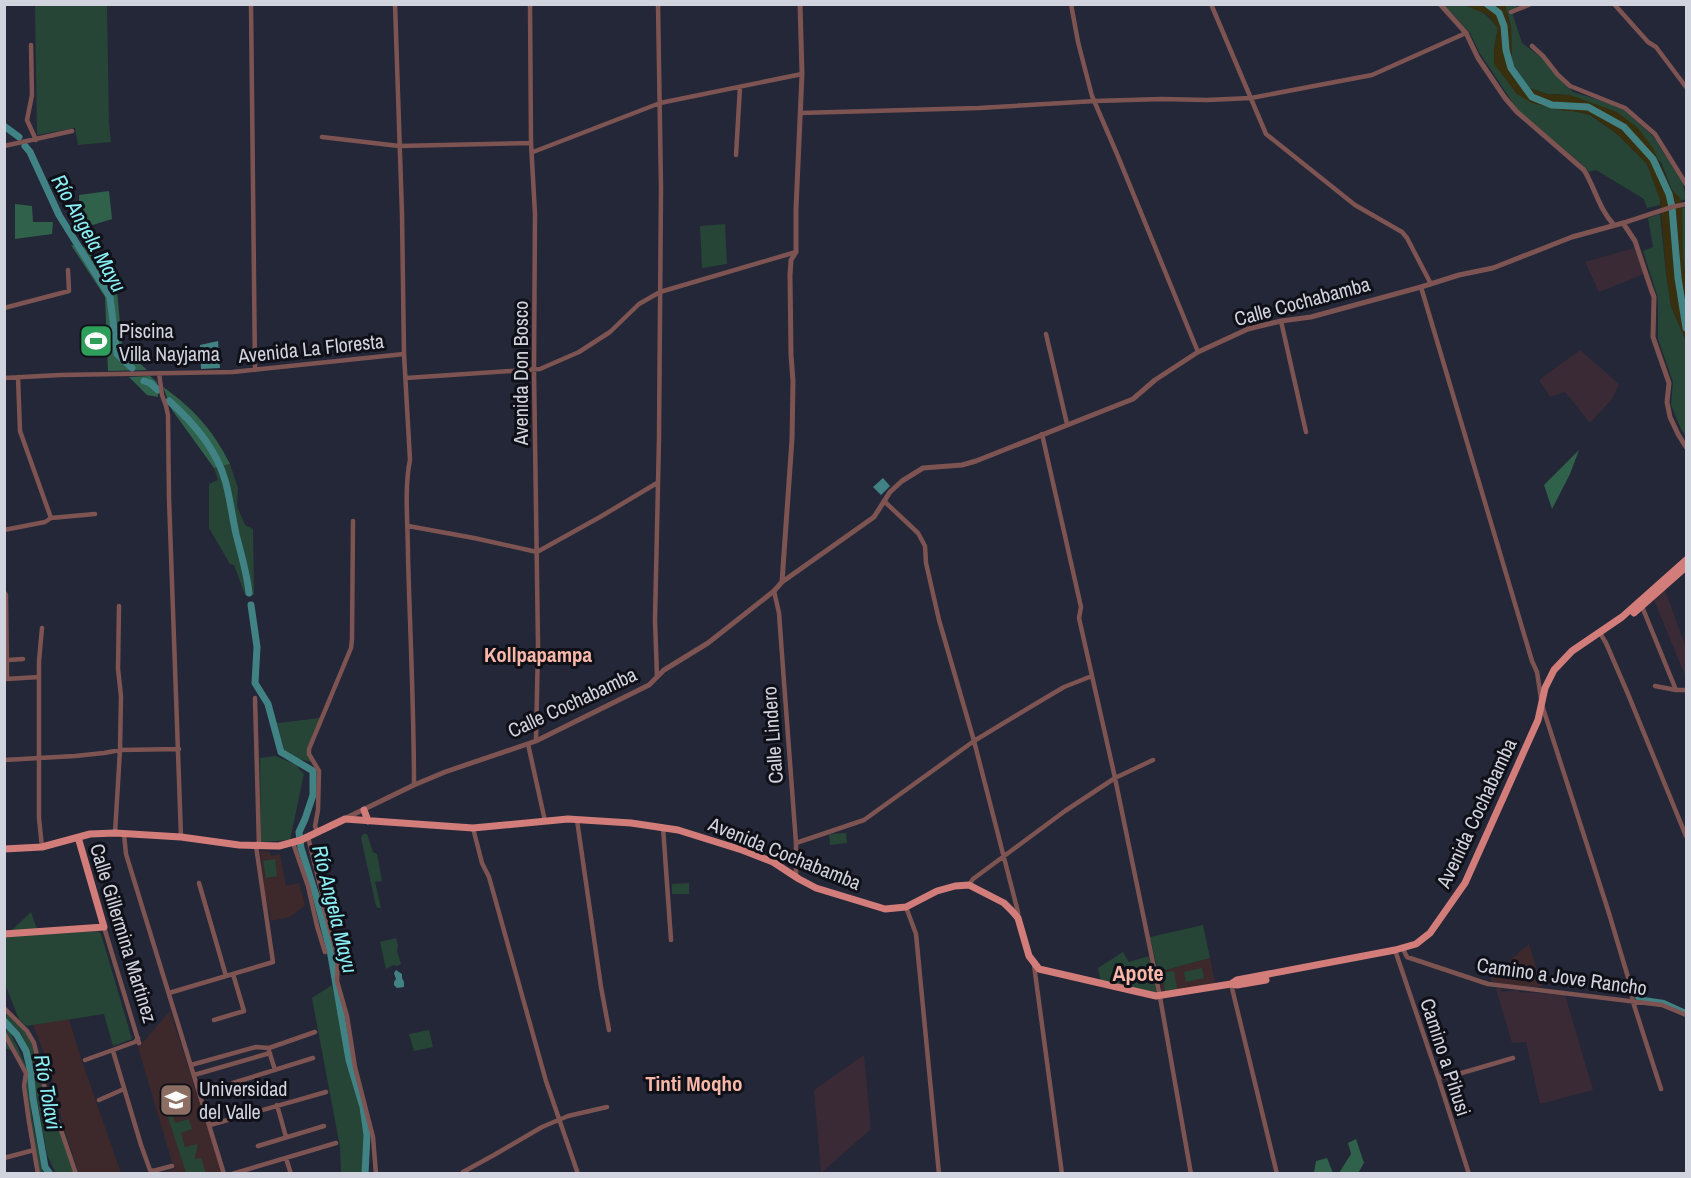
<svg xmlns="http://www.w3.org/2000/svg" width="1691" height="1178" viewBox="0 0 1691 1178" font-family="'Archivo Narrow',sans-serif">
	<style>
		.industrial { fill: #392a36 }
		.education { fill: #3d292c }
		.green { fill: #264536 }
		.forest { fill: #2f614b }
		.sand { fill: #372f0e }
		.water { fill: #418285 }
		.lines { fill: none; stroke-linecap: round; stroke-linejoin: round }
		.canal { stroke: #418285; stroke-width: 4 }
		.river { stroke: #418285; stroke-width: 7 }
		.minor { stroke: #7e5452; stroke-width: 4.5 }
		.tertiary { stroke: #7e5452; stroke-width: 5 }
		.primary { stroke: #d37d7a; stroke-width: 7 }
		.labels { text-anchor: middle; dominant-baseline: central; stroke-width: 6; stroke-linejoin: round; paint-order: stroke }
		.street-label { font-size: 20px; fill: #d1d3de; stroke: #0f1018 }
		.poi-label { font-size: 20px; fill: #d1d3de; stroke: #0f1018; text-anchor: start }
		.water-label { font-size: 21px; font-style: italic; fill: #8af0f5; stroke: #0f1018 }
		.neighbourhood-label { font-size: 21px; font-weight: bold; fill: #f9b7a8; stroke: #0f1018 }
		.quarter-label { font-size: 22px; font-weight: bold; fill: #f9b7a8; stroke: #0f1018 }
	</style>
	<rect width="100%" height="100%" fill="#242737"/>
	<!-- industrial -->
	<path class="industrial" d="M 1634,248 L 1644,274 L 1599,292 L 1585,262 Z
		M 1580,350 L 1619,384 L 1612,399 L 1590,423 L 1565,392 L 1550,397 L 1539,380 Z
		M 1665,590 L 1686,648 L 1686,678 L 1654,600 Z
		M 1501,987 L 1502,992 L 1517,990 L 1520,992 L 1565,995 L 1593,1090 L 1540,1104 L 1526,1042 L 1512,1043 L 1496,989 Z
		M 864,1055 L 871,1129 L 821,1173 L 814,1090 Z"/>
	<!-- education -->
	<path class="education" d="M 260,850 L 270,852 L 271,856 L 280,854 L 286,886 L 299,883 L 305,905 L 290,917 L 271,921 L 265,893 Z
		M 1529,944 L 1542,987 L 1510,985 L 1491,981 L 1491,976 Z
		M 1210,958 L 1215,983 L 1162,993 L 1158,972 Z
		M 170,1011 L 194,1085 L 222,1173 L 161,1173 L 174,1169 L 137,1044 L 144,1041 Z
		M 69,1019 L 80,1055 L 121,1173 L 79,1173 L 64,1128 L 49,1066 L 33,1025 Z"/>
	<!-- green -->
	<path class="green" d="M 35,5 L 107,5 L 109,123 L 111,142 L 78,145 L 75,128 L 37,135 Z
		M 1439,5 C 1467,4 1480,5 1498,28 L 1494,49 L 1517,94 L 1565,111 L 1573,111 L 1590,115 L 1617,134 L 1647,164 L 1660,199 L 1660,205 L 1647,208 L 1644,199 L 1596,170 L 1589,172 L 1585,167 L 1517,109 L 1479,52 L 1470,33 L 1452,13 Z
		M 1505,5 L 1516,5 L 1517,6 L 1513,15 L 1522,43 L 1542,58 L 1573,92 L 1609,103 L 1624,110 L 1653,136 L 1683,183 L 1686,199 L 1680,201 L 1672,190 L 1661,162 L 1570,95 L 1547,94 L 1529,88 L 1512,64 L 1511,27 Z
		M 1686,207 L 1686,283 L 1683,257 L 1681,208 Z
		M 1660,214 L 1666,273 L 1671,306 L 1686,341 L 1686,437 L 1681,429 L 1671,405 L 1673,382 L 1658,339 L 1658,298 L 1643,251 L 1653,247 L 1648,218 Z
		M 725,224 L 727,264 L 702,268 L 700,226 Z
		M 230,464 L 238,488 L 237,506 L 245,525 L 253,529 L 254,595 L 245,595 L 234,565 L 230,564 L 209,528 L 209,484 L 218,480 L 214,468 Z
		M 320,718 L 307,749 L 312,762 L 299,759 L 285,752 L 277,723 Z
		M 275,756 L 295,764 L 298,766 L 299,769 L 304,774 L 290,840 L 261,842 L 260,758 Z
		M 846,833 L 847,843 L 830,845 L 829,834 Z
		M 363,834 L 367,834 L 373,852 L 377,854 L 382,881 L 375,882 L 381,908 L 378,908 L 376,906 L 361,838 Z
		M 275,859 L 277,876 L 266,878 L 263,861 Z
		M 689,883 L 689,894 L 672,894 L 672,884 Z
		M 31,912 L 37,929 L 11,931 Z
		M 1203,925 L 1210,958 L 1158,972 L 1150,937 Z
		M 98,931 L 101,934 L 132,1039 L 113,1046 L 104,1014 L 26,1026 L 19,1019 L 5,984 L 5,937 Z
		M 396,938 L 398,945 L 397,951 L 401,964 L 398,966 L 393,965 L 386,969 L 380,942 Z
		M 1123,952 L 1129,962 L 1149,956 L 1157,995 L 1101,982 L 1098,968 Z
		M 1202,968 L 1204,978 L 1186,982 L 1184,972 Z
		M 1174,971 L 1177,989 L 1165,991 L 1162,973 Z
		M 332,985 L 339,1016 L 348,1062 L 362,1116 L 365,1135 L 363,1173 L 341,1173 L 340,1147 L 312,998 Z
		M 4,1011 L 26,1033 L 32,1044 L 46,1098 L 62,1135 L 74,1173 L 56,1173 L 47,1155 L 29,1053 L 21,1033 L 5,1018 Z
		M 4,1028 L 9,1031 L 17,1046 L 28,1071 L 32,1118 L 43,1173 L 40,1173 L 30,1122 L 26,1086 L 27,1073 L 17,1052 L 7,1049 L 5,1045 Z
		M 429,1030 L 433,1047 L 414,1051 L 409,1034 Z
		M 184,1088 L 192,1100 L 182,1103 L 180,1099 L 169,1104 L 175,1123 L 189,1119 L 192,1129 L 181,1133 L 185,1147 L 197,1144 C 199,1149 194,1153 195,1159 L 201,1158 L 206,1173 L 186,1173 L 162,1098 L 168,1097 L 167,1093 Z"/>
	<!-- forest -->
	<path class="forest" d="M 109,191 L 112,219 L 80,229 L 79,195 Z
		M 15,204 L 32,206 L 33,222 L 53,222 L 52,234 L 15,239 Z
		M 71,245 L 88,248 L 117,290 L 122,346 L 147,370 L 108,371 L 105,297 Z
		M 150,376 L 157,382 L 158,397 L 147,395 L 129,377 Z
		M 163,387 C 194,409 213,430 230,464 L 214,468 L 172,410 Z
		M 1579,450 L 1570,474 L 1552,509 L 1544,485 Z
		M 1356,1139 L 1364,1163 L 1358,1173 L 1339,1173 L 1351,1154 L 1348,1143 Z
		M 1327,1158 L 1333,1173 L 1314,1173 L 1316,1161 Z"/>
	<!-- sand -->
	<path class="sand" d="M 1465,5 L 1505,5 L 1511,27 L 1512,64 L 1529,88 L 1547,94 L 1570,95 L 1617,112 L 1638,128 L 1653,148 L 1672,190 L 1680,198 L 1682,205 L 1683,257 L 1686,283 L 1686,341 L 1671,306 L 1666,273 L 1660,199 L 1647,164 L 1617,134 L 1590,115 L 1573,111 L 1565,111 L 1532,103 L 1517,94 L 1494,64 L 1494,49 L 1498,28 L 1488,15 Z"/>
	<!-- water -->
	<path class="water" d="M 218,341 L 220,368 L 201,369 L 200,345 Z
		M 883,478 L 890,486 L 881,495 L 873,487 Z
		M 396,970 L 402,974 L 402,978 L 404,982 L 404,987 L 397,988 L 394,985 L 394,982 L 396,979 L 394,973 Z"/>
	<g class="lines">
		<!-- canal -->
		<path class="canal" d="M 1637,998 L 1664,1002 L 1686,1012"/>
		<!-- river -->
		<path class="river" d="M 1487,4 L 1499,13 L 1504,26 L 1506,50 L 1511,68 L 1532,97 L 1552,105 L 1588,107 L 1624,127 L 1653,159 L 1669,194 L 1672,207 L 1678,278 L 1686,328
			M 4,126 L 19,137
			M 25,146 L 30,152 L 59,215 L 110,297 L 117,354 L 132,368
			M 144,381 L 150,383 L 158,390
			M 169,401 C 193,422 216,449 225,480 C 230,497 232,516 236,534 C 241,554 247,573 249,593
			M 251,605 L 257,647 L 255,683 L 268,704 L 281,752 L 313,771 L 313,795 L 305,819 L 299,832 L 301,848 L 316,896 L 330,950 L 349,1060 L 363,1107 L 367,1135 L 365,1174
			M 4,1021 L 17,1035 L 26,1051 L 30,1068 L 33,1098 L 45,1167 L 50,1174"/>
		<!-- minor -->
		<path class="minor" d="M 251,4 L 255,370
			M 395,4 L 402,214 L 404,354 L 410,460 C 404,488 408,526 408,556 C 410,632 414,709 414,785
			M 530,4 L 531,143 L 535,214 L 534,371 L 538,645 L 536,741
			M 1071,4 L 1078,42 L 1092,96 L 1117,154 L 1198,352
			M 1211,4 L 1266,134 L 1355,205 L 1402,232 L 1407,238 L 1431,284
			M 1614,4 L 1648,42 L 1656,47 L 1686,87
			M 1511,12 L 1531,4
			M 31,45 L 32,95 L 27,120 L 36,140
			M 1532,46 L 1543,56 L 1558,75 L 1570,86 L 1625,108 L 1655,134 L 1686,184
			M 800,113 L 979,108 L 1095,101 L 1162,99 L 1207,100 L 1251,98 L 1372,75 L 1466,33
			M 322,137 L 399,146 L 531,143
			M 4,146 L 72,131
			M 533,152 L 660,103 L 802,74
			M 736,155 L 740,87
			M 1623,223 L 1672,207 L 1686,204
			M 1421,287 L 1532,661 L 1537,672 L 1542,705 L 1608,910 L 1630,984 L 1633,1002 L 1661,1089
			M 4,308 L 69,291 L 68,270
			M 1281,321 L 1306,432
			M 1046,334 L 1067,424
			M 159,373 L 162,395 L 166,406 L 168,415 L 169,498 L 181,837
			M 18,377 L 20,431 L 51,518
			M 4,378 L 60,375 L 233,372 L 404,354
			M 406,378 L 540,369 L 579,352 L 610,332 L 639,304 L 660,292 L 796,252
			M 1042,434 L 1081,607 L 1079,618 L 1115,778 L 1160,997 L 1191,1174
			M 884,501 L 918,533 L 925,546 L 926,563 L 939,620 L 974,741 L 1018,912 L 1018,918
			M 408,526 L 474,538 L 537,552 L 600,517 L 657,483
			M 4,530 L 45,522 L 51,518 L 95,514
			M 774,591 L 779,613 L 784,682 L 796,843 L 796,877
			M 4,592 L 6,595 L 7,679
			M 1641,604 L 1676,690 L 1686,690
			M 1600,633 L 1606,643 L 1628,694 L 1686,836
			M 8,660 L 23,659
			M 657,677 L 655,620 L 659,438 L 661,188 L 658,4
			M 6,679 L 39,677
			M 1655,686 L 1676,690
			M 255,698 L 259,846
			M 528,744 L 545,821
			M 4,760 L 75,756 L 104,753 L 120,750 L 179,749
			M 577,820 L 601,987 L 609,1030
			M 663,827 L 671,940
			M 473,828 L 482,863 L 489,877 L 546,1081 L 578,1174
			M 317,832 L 315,826 L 318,810 L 319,771 L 309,754 L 309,749 L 351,648 L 352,639 L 353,521
			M 115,833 L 120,750 L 121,696 L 118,669 L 119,606
			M 124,834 L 126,854 L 224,1174
			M 308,837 L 322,894 L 323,905 L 338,958 L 337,981 L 347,1016 L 355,1067 L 373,1137 L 376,1174
			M 293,843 L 308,886 L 317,926 L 325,952
			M 796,843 L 864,820 L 974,741 L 1037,703 L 1064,687 L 1092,676
			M 42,847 L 39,818 L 39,661 L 42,628
			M 199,883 L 226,976
			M 969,885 L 973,879 L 1065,811 L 1115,778 L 1153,760
			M 906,907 L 916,934 L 939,1174
			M 104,927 L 139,1043
			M 1403,949 L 1407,957 L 1488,984 L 1662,1005 L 1686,1015
			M 1395,950 L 1438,1077 L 1469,1174
			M 1034,965 L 1062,1174
			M 1231,984 L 1277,1174
			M 169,993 L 273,962 L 256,846
			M 4,1008 L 27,1031 L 34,1043 L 47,1097 L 60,1127 L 76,1174
			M 214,1020 L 244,1011 L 233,974
			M 4,1033 L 26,1073 L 24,1086 L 29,1122 L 38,1174
			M 113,1051 L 141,1145 L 150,1170 L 153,1171 L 172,1166
			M 269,1051 L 275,1070
			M 85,1060 L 135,1042 L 138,1038
			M 191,1065 L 256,1047 L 269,1048 L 315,1032
			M 194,1075 L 270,1053
			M 1438,1077 L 1448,1077 L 1513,1058
			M 233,1083 L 313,1058
			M 99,1100 L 124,1089
			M 277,1105 L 286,1137
			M 210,1125 L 326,1092
			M 258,1146 L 324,1126
			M 4,1158 L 34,1150
			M 286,1158 L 291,1174
			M 463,1172 L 494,1155 L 542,1127 L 568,1116 L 607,1107
			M 232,1174 L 336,1143"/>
		<!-- tertiary -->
		<path class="tertiary" d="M 1440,4 L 1466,33 L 1478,58 L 1505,98 L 1517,112 L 1584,170 C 1595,188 1599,209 1614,225
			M 782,582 L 792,439 L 793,381 L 791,355 L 790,275 L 791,260 L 796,252 L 796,209 L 802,74 L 800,4
			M 346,818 L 414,785 L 445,772 L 536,741 L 649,685 L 664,670 L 708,643 L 774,591 L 782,582 L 874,517 L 890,492 L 902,481 L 923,468 L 962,465 L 976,461 L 1133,399 L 1155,380 L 1198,352 L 1248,329 L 1281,321 L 1311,317 L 1421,287 L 1459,275 L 1493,268 L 1572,237 L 1623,223 L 1635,241 L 1651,289 L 1654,297 L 1653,337 L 1669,383 L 1667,402 L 1670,417 L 1678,434 L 1686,447"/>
		<!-- primary -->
		<path class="primary" d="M 1634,613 L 1686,567
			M 364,810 L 368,821
			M 4,849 L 42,847 L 90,834 L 115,833 L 181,837 L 239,845 L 279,846 L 301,840 L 345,819 L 473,828 L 568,819 L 631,823 L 678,830 L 742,850 L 773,862 L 799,879 L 816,888 L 885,909 L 906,907 L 937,891 L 955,886 L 969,885 L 1004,903 L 1012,911 L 1018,918 L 1029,956 L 1039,969 L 1156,996 L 1231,984 L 1237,980 L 1395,950 L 1416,944 L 1430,933 L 1465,883 L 1538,720 L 1545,688 L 1554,670 L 1572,651 L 1622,617 L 1686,560
			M 4,934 L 104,927 L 78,837
			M 1231,984 L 1237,985 L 1266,980"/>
	</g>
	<!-- icons -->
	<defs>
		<symbol id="stadium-square" viewBox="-11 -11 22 22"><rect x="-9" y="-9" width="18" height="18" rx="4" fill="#2e9e5b" stroke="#0f1018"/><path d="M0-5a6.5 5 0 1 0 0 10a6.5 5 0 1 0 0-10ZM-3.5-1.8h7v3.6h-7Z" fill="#fff"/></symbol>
		<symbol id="university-square" viewBox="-11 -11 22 22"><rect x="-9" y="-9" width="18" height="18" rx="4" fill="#8d6e63" stroke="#0f1018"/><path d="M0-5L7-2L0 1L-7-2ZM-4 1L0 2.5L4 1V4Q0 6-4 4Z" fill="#fff"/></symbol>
	</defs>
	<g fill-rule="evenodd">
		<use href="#stadium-square" x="77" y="322" width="38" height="38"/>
		<use href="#university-square" x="157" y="1081" width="38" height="38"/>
	</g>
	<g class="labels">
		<!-- street labels -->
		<g class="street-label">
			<text transform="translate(1302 301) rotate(-15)">Calle Cochabamba</text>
			<text transform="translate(311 348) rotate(-6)">Avenida La Floresta</text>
			<text transform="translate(520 373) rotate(-90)">Avenida Don Bosco</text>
			<text transform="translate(572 702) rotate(-25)">Calle Cochabamba</text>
			<text transform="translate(772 735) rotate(-94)">Calle Lindero</text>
			<text transform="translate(1476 813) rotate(-65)">Avenida Cochabamba</text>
			<text transform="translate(785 853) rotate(22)">Avenida Cochabamba</text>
			<text transform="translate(124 933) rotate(73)">Calle Gillermina Martinez</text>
			<text transform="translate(1562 976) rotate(8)">Camino a Jove Rancho</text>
			<text transform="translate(1446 1057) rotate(72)">Camino a Pihusi</text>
		</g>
		<!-- poi labels -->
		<g class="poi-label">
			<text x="119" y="330">Piscina<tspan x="119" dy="23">Villa Nayjama</tspan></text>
			<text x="199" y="1088">Universidad<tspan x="199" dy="23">del Valle</tspan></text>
		</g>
		<!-- water labels -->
		<g class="water-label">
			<text transform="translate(89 233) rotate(61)">Río Angela Mayu</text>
			<text transform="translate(335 909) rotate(76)">Río Angela Mayu</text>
			<text transform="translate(48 1092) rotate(80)">Río Tolavi</text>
		</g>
		<!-- neighbourhood labels -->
		<g class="neighbourhood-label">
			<text x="538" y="654">Kollpapampa</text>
			<text x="694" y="1083">Tinti Moqho</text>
		</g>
		<!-- quarter labels -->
		<g class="quarter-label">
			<text x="1138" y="973">Apote</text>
		</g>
	</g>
	<!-- border -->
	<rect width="1691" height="1178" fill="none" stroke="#d1d3de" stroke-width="12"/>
</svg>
